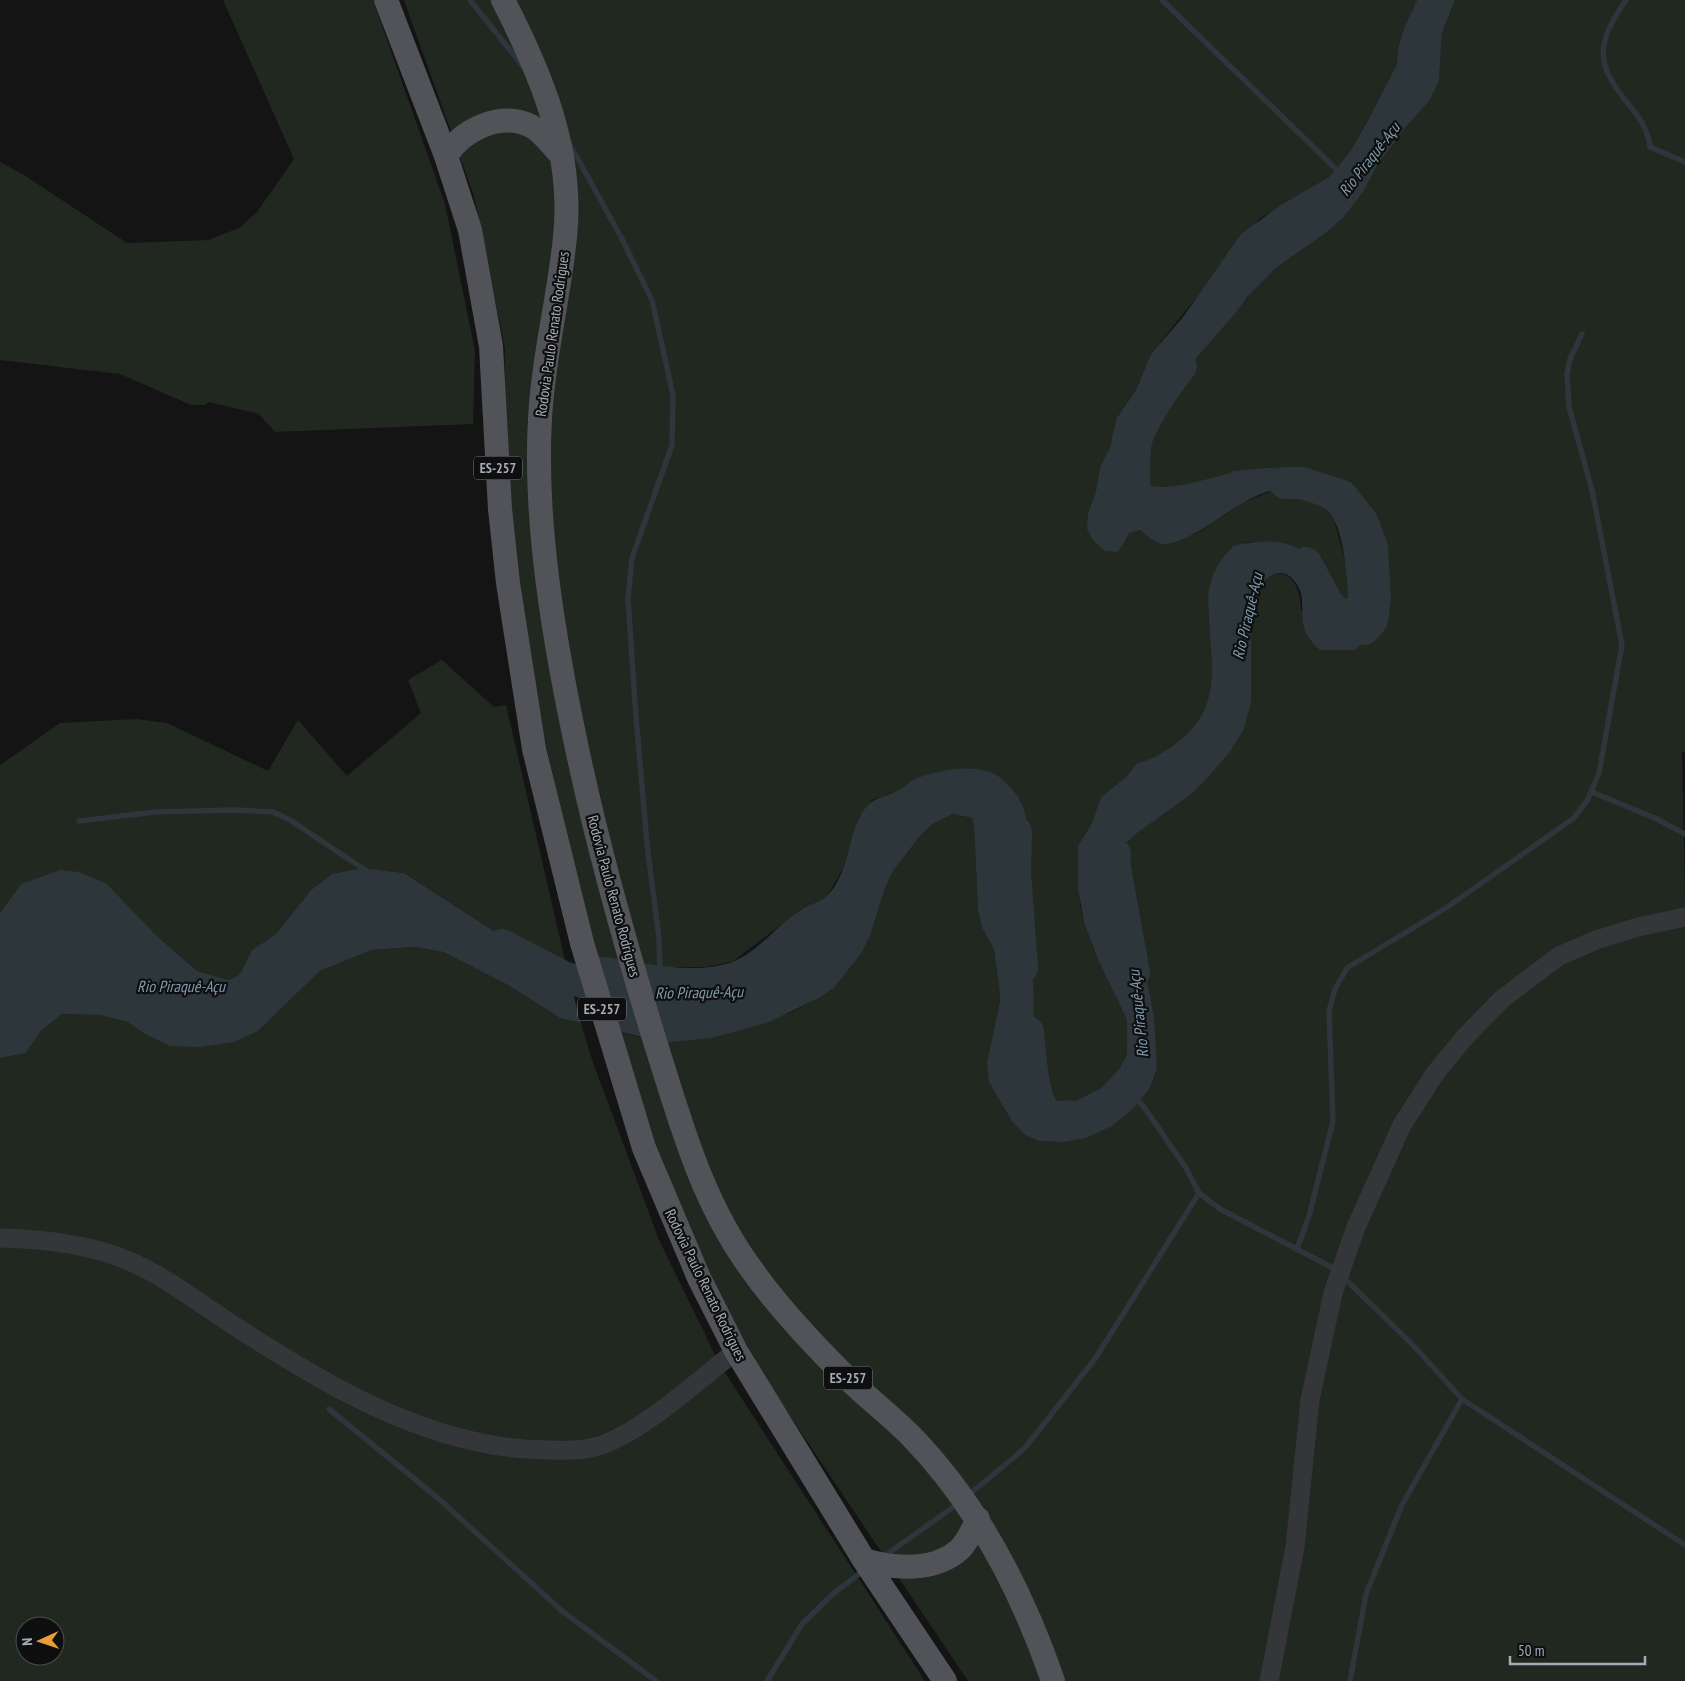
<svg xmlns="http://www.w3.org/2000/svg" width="1685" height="1681" viewBox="0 0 1685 1681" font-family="'PT Sans Narrow',sans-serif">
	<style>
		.green { fill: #202820; fill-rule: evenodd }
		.water { fill: #2c363b }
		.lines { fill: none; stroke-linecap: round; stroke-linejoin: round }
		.stream { stroke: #2c363b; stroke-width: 5.5 }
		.river { stroke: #2c363b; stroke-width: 32 }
		.minor { stroke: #35363a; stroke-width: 19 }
		.major { stroke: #515359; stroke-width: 24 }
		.labels { text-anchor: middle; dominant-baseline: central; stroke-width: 4.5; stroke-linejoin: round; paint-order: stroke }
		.shield { fill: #0f0f10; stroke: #797d84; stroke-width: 1 }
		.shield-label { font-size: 14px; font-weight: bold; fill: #a6acb5 }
		.street-label { font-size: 15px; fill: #a6acb5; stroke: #0f0f10 }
		.water-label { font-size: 16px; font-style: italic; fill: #7e9caf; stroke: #0f0f10 }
	</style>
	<rect width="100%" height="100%" fill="#141415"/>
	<!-- green -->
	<path class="green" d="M 223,0 L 373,0 L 445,204 L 475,351 L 473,424 L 275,432 L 259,414 L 209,402 L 205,405 L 191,405 L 120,374 L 0,360 L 0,162 L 24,175 L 127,243 L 208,240 L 239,228 L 257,212 L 294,159 Z
		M 404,0 L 1417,0 C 1408,20 1396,41 1397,64 L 1367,122 L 1351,150 L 1337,168 L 1329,177 L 1259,219 L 1151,354 L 1136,390 L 1116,419 L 1110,447 L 1100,467 L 1096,491 L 1088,513 L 1126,541 L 1130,533 L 1140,530 L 1151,539 L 1195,534 L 1244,502 L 1274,490 L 1292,490 L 1308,495 L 1329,513 L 1334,520 L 1346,564 L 1348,597 L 1335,610 L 1328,608 C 1317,555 1304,539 1247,542 C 1239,554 1210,593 1208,604 C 1207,613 1210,623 1210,631 C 1213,674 1217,715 1178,743 C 1164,752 1153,760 1137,763 L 1126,777 L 1101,797 L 1092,823 L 1078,846 L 1080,905 L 1084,923 L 1099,962 L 1127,1020 L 1127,1054 L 1120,1068 L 1101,1088 L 1061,1108 L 1044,1100 L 1035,1089 L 1033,1080 L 1031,963 L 1025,940 L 1014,914 L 1012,901 L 1012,887 L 1020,866 L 941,771 L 914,780 L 898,791 L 872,800 L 861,815 L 842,870 L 827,897 L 802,909 L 733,961 L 708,967 L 668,967 L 595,956 L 529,672 L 503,441 L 505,349 L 474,196 Z
		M 1455,0 L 1685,0 L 1685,752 L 1682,752 L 1685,896 L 1685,1681 L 968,1681 L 778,1398 C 740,1335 704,1270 676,1202 C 653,1146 635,1087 614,1030 L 639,1037 L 712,1038 L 792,1012 L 819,998 L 834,988 L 861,954 L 870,936 L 885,888 L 893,871 L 920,836 L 931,825 L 953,814 L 972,818 L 974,826 L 978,912 L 983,930 L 994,949 L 998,964 L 1000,1001 L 992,1041 L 1025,1135 L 1039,1141 L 1063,1142 L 1135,1107 L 1150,1088 L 1157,1069 L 1147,983 L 1144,964 L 1126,929 L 1121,906 L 1120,857 L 1127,842 L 1137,832 L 1189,796 L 1229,753 L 1251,703 L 1251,602 C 1266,561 1300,565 1301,610 L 1368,637 L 1340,504 L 1313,478 L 1296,469 L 1213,482 L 1181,509 L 1162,513 L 1137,485 L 1132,476 L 1128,461 L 1155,405 L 1235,314 L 1248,296 L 1277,267 L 1323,235 L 1363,192 L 1378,164 L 1439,81 L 1442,33 Z
		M 442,660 L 494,707 L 506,705 L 570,982 L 544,968 L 503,937 L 404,873 L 362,868 L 332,874 L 311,890 L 276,934 L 252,950 L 240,974 L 229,980 L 197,971 L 157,936 L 107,884 L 21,884 L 0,913 L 0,765 L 60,723 L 137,719 L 167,723 L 268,771 L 298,720 L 347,776 L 421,713 L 408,680 Z
		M 415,947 L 443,952 L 508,985 L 560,1018 L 581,1023 L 591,1057 L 659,1240 L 720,1365 L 925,1681 L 0,1681 L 0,1058 L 26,1053 L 41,1031 L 62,1014 L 100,1015 L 127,1022 L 145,1034 L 258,1031 L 320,971 L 372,950 ZM 25,1626 L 55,1626 L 55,1656 L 25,1656 Z"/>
	<!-- water -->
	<path class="water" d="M 1417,0 L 1455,0 L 1442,33 L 1439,81 L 1429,101 L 1409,123 L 1378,164 L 1363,192 L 1342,219 L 1323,235 L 1277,267 L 1248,296 L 1235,314 L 1155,405 L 1128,461 L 1132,476 L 1137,485 L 1162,513 L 1181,509 L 1213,482 L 1233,471 L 1268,468 L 1296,469 L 1313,478 L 1340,504 L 1363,554 L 1368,619 L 1367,640 L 1354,650 L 1320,650 C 1290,624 1311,604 1296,583 C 1279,559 1257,584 1251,602 L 1251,703 L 1243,731 L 1229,753 L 1210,775 L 1189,796 L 1137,833 L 1127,842 L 1120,857 L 1121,906 L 1126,929 L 1144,964 L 1154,1018 L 1157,1069 L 1150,1088 L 1135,1107 L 1112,1126 L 1086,1138 L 1063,1142 L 1039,1141 L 1025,1135 L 1012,1121 L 989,1082 L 987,1062 L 1000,1001 L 999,985 L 994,949 L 983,930 L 978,912 L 974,826 L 972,818 L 953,814 L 931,825 L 920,836 L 893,871 L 885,888 L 870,936 L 861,954 L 834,988 L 819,998 L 769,1022 L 712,1038 L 669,1042 L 653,1040 L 614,1030 L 595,956 C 638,960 690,977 732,962 C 759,952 779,922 804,908 C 811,904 821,901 827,896 C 849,874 847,838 862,813 C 873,796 881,799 897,791 C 904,788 909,782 915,779 C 938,770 981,761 1002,779 C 1030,803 1032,830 1021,864 C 1017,877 1010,888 1012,901 C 1014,920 1025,937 1029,955 C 1036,985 1033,1018 1033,1049 C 1032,1061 1030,1077 1035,1088 C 1040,1100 1051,1103 1061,1108 L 1101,1088 L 1120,1068 L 1127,1054 L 1127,1020 L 1099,962 L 1084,923 L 1078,888 L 1078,846 L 1092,823 L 1101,797 L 1126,777 L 1137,763 C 1152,760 1162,753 1174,745 C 1221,712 1212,670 1209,620 C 1208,606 1207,591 1212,578 C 1216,565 1224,556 1233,546 C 1253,541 1280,538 1299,549 C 1307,553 1309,560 1318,562 L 1328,608 L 1335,610 L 1348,597 C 1347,575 1344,533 1331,515 C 1328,510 1321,508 1317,503 C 1267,458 1215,537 1166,544 C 1157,545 1147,536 1140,530 L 1130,533 L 1118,552 L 1105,551 L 1093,540 L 1087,529 L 1088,513 L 1096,491 L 1100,467 L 1110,447 L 1116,419 L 1136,390 L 1151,354 L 1183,317 L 1241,234 L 1281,205 L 1329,177 L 1337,168 L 1351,150 L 1367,122 L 1397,64 C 1396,41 1408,20 1417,0 Z
		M 362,868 L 404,873 L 503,937 L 544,968 L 570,982 L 581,1023 L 560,1018 L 508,985 L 443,952 L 415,947 L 372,950 L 320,971 L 258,1031 L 234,1042 L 200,1047 L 170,1046 L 145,1034 L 127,1022 L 100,1015 L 62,1014 L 41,1031 L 26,1053 L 0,1058 L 0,913 L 21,884 L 60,870 L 79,872 L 107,884 L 157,936 L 197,971 L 229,980 L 240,974 L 252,950 L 276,934 L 311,890 L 332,874 Z"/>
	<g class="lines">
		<!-- stream -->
		<path class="stream" d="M 470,0 L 525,69
			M 1162,0 L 1337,170 L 1343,173
			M 1626,0 C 1595,45 1595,64 1630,106 C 1640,118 1648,130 1650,147 L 1685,162
			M 569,143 L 621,237 L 652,300 L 673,395 L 672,445 L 632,558 L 628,599 L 636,717 L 647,844 L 659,938 L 660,972
			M 1592,792 L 1657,819 L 1685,834
			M 79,821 L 155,812 L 235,810 L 273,812 L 290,820 L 368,872
			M 1135,1098 L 1144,1107 L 1186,1168 L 1199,1193 L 1220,1209 L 1335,1269 L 1411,1343 L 1462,1399 L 1685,1545
			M 1297,1249 L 1309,1216 L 1333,1121 L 1329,1011 L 1335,989 L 1347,968 L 1446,908 L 1574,818 L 1588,799 L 1599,773 L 1622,645 L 1592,490 L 1569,407 L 1567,375 L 1570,359 L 1582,334
			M 329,1409 L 439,1499 L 562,1611 L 656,1681
			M 966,1497 L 1024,1449 L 1095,1359 L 1199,1193
			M 883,1557 L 959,1503
			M 767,1681 L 802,1624 L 834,1593 L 863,1571
			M 1350,1681 L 1366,1594 L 1402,1505 L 1462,1399"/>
		<!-- river -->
		<path class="river" d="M 1181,366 C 1166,385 1147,413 1138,435 C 1133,448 1133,483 1136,496 C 1159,513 1210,494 1237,488
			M 1285,483 L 1302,483 L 1342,496 L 1363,523 L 1372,547 L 1375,598 L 1372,620 L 1364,629 L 1349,627 L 1327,602 L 1306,563
			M 1016,832 L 1015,871 L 1022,968
			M 1115,854 L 1114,862 L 1134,973
			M 502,945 L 565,978 L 624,991
			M 1028,1032 C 1030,1052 1032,1102 1048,1115 C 1054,1119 1060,1117 1067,1116"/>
		<!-- minor -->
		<path class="minor" d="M 0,1238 C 42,1239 90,1244 129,1261 C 166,1277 199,1303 233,1325 C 321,1382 418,1441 525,1449 C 550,1450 578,1453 602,1445 C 646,1429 698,1380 736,1351
			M 1269,1681 L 1295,1547 L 1310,1400 L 1333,1293 L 1356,1227 L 1402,1125 L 1436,1072 L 1465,1037 L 1502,999 L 1559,956 L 1596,940 L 1638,927 L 1685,917"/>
		<!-- major -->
		<path class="major" d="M 386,0 L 446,156 L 470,230 L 491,346 L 500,509 L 508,583 L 534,749 L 582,943 L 644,1148 L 699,1278 L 736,1351 L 864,1560 L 945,1681
			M 503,0 C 541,74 574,151 565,237 C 559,298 543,358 540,419 C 534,521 554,639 575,739 C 597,845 626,948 658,1051 C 682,1127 703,1204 752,1270 C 778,1307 811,1342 843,1374 C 865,1396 889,1414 911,1436 C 978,1505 1022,1591 1053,1681
			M 446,156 C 462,130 500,111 531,126 C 543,132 552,146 562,156
			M 864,1560 C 894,1569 935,1572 960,1549 C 968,1541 973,1529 978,1519"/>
	</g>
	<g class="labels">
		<!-- shield labels -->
		<g class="shield">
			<rect x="474" y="456.5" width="48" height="23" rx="4"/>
			<rect x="578" y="997.5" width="48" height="23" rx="4"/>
			<rect x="824" y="1366.5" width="48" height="23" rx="4"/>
		</g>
		<g class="shield-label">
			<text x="498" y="468">ES-257</text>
			<text x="602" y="1009">ES-257</text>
			<text x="848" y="1378">ES-257</text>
		</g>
		<!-- street labels -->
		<g class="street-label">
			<text transform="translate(552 334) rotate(-82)">Rodovia Paulo Renato Rodrigues</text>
			<text transform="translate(614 896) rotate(75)">Rodovia Paulo Renato Rodrigues</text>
			<text transform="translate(706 1285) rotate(64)">Rodovia Paulo Renato Rodrigues</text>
		</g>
		<!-- water labels -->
		<g class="water-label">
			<text transform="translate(1369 159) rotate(-52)">Rio Piraquê-Açu</text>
			<text transform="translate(1247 616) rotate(-77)">Rio Piraquê-Açu</text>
			<text x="181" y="986">Rio Piraquê-Açu</text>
			<text transform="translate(699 992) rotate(-1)">Rio Piraquê-Açu</text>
			<text transform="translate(1138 1014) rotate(-96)">Rio Piraquê-Açu</text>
		</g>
	</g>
	<!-- north arrow -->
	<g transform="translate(40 1641) rotate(267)"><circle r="24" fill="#0f0f10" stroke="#4b4e52"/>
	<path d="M0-4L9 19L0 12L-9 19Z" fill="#ea9e37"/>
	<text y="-8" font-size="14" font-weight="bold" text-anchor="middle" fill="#a6acb5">N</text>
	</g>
	<!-- scale -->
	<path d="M1510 1656v8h135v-8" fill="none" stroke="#a6acb5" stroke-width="2.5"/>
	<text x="1518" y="1656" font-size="15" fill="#a6acb5" stroke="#0f0f10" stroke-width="4" paint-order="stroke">50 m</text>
</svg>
